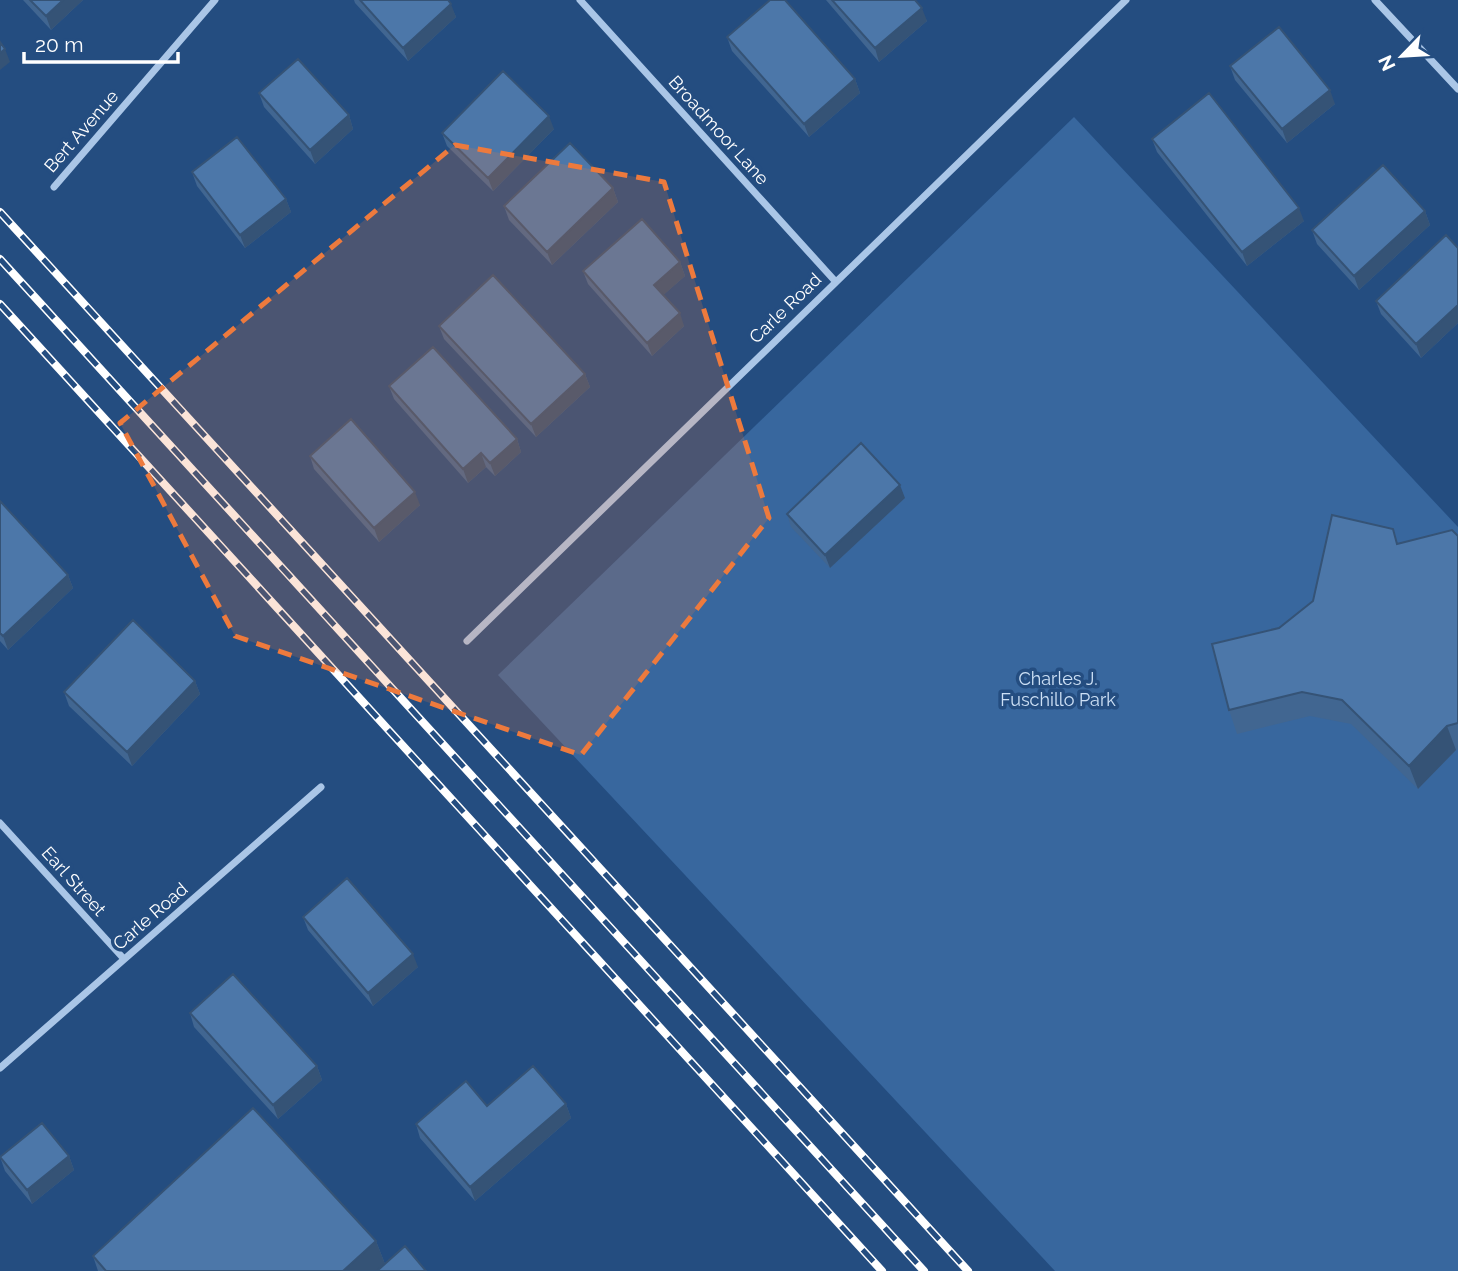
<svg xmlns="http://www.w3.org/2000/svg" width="1458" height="1271" viewBox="0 0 1458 1271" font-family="Raleway,sans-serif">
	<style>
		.green { fill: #38679e }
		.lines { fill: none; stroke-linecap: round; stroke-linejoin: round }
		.minor { stroke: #aac6e7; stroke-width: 7 }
		.rail-casing { stroke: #fff; stroke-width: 8 }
		.rail { stroke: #244d80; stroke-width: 5; stroke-dasharray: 16; stroke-linecap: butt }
		.wall { fill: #416691 }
		.shaded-wall { fill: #355376 }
		.building { fill: #4c77a9; stroke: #355376; stroke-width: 2 }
		.marked { fill: #ed7a3d; fill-opacity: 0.2; stroke: #ed7a3d; stroke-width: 5; stroke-dasharray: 14 9; stroke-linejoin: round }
		.labels { text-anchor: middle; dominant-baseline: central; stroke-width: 7; stroke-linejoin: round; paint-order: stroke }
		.street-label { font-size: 18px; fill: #fff; stroke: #244d80 }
		.park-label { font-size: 18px; fill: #cde0f5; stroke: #244d80 }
	</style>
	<rect width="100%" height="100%" fill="#244d80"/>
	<!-- green -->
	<path class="green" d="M 1074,117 L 1458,527 L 1458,1271 L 1055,1271 L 498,675 Z"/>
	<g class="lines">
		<!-- minor -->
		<path class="minor" d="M 580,0 L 835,281
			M 1375,0 L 1458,89
			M 54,187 L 215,0
			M 467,641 L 1126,0
			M 0,823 L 124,959
			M 0,1068 L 321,787"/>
		<defs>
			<path id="rail" d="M 0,212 L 968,1271
				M 0,259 L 924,1271
				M 0,304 L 882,1271"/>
		</defs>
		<!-- rail casing -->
		<use href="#rail" class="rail-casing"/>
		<!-- rail -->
		<use href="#rail" class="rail"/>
	</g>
	<!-- wall -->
	<path class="wall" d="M 23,0 L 83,0 L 51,30 Z
		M 354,0 L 448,0 L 456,17 L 408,61 L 355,3 Z
		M 826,0 L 915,0 L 927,21 L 879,62 Z
		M 727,37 L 855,79 L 860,93 L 809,137 L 732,51 Z
		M 1230,66 L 1335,104 L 1287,143 L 1235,80 Z
		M 259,93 L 349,115 L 353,129 L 315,164 L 264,107 Z
		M 554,129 L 493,191 L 447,146 L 442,133 Z
		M 1152,139 L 1304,221 L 1247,266 L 1157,152 Z
		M 192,172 L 286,199 L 291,212 L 245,248 L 197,186 Z
		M 613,188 L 618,202 L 552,265 L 509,220 L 504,206 Z
		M 1425,211 L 1430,225 L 1359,290 L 1317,244 L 1312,230 Z
		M 1458,248 L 1458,323 L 1421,358 L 1381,314 L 1376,301 Z
		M 680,262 L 685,276 L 663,295 L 684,326 L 652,356 L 588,284 L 583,271 Z
		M 439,326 L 585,374 L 590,387 L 536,437 L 444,339 Z
		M 389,386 L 517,439 L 521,452 L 495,476 L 486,467 L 468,483 L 394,399 Z
		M 310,456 L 420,505 L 379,542 L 314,469 Z
		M 905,498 L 830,568 L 791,527 L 787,514 Z
		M 0,501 L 68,575 L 73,588 L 8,650 L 0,641 Z
		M 1458,536 L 1458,749 L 1456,750 L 1418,789 L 1351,724 L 1310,716 L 1237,734 L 1229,710 L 1279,628 L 1313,601 L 1399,544 Z
		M 195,681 L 200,694 L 132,766 L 69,706 L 64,692 Z
		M 303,917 L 418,967 L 373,1006 L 308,930 Z
		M 190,1013 L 317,1066 L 322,1080 L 278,1119 L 194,1027 Z
		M 566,1104 L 571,1118 L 475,1201 L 420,1138 L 416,1124 Z
		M 69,1156 L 74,1170 L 32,1204 L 5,1171 L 0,1157 Z
		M 376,1241 L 385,1264 L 426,1271 L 98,1271 L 93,1256 Z"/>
	<!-- shaded-wall -->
	<path class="shaded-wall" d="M 63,0 L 83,0 L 51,30 L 46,16 Z
		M 451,4 L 456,17 L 408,61 L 403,48 Z
		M 922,8 L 927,21 L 879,62 L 875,48 Z
		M 5,49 L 10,62 L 0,70 L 0,53 Z
		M 855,79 L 860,93 L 809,137 L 804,124 Z
		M 1330,90 L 1335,104 L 1287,143 L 1282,129 Z
		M 349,115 L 353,129 L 315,164 L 310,150 Z
		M 549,116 L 554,129 L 493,191 L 488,178 Z
		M 613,188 L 618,202 L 552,265 L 547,252 Z
		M 286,199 L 291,212 L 245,248 L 240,235 Z
		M 1299,208 L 1304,221 L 1247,266 L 1242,252 Z
		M 1425,211 L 1430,225 L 1359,290 L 1354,276 Z
		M 680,262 L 685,276 L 659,299 L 654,285 Z
		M 1458,305 L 1458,323 L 1421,358 L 1416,344 Z
		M 680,313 L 684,326 L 652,356 L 647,343 Z
		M 585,374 L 590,387 L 536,437 L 531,424 Z
		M 517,439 L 521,452 L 495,476 L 490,463 Z
		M 481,453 L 486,467 L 468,483 L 463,469 Z
		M 900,485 L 905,498 L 830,568 L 825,555 Z
		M 415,492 L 420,505 L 379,542 L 374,528 Z
		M 68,575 L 73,588 L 8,650 L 3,636 Z
		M 195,681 L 200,694 L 132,766 L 127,752 Z
		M 1447,726 L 1456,750 L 1418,789 L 1409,766 Z
		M 413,954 L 418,967 L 373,1006 L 368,993 Z
		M 317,1066 L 322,1080 L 278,1119 L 273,1105 Z
		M 566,1104 L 571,1118 L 475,1201 L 470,1187 Z
		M 69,1156 L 74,1170 L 32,1204 L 27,1190 Z
		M 376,1241 L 385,1264 L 378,1271 L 343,1271 Z"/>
	<!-- building -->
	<path class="building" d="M 30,0 L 63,0 L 46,16 Z
		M 360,0 L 448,0 L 451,4 L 403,48 Z
		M 770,0 L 785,0 L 855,79 L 804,124 L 727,37 Z
		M 832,0 L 915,0 L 922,8 L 875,48 Z
		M 1279,27 L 1330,90 L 1282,129 L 1230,66 Z
		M 0,42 L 5,49 L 0,53 Z
		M 298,59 L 349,115 L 310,150 L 259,93 Z
		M 503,71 L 549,116 L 488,178 L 442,133 Z
		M 1209,93 L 1299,208 L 1242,252 L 1152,139 Z
		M 237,137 L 286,199 L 240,235 L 192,172 Z
		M 570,143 L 613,188 L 547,252 L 504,206 Z
		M 1383,165 L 1425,211 L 1354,276 L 1312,230 Z
		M 642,219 L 680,262 L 654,285 L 680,313 L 647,343 L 583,271 Z
		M 1446,235 L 1458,248 L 1458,305 L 1416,344 L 1376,301 Z
		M 493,275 L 585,374 L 531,424 L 439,326 Z
		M 433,347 L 517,439 L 490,463 L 481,453 L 463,469 L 389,386 Z
		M 351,419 L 415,492 L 374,528 L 310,456 Z
		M 861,443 L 900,485 L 825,555 L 787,514 Z
		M 0,501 L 68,575 L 3,636 L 0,633 Z
		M 1332,515 L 1393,529 L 1397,544 L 1452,530 L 1458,536 L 1458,723 L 1447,726 L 1409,766 L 1342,700 L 1302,692 L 1229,710 L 1212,644 L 1279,628 L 1313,601 Z
		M 133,620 L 195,681 L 127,752 L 64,692 Z
		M 347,878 L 413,954 L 368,993 L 303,917 Z
		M 233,974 L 317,1066 L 273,1105 L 190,1013 Z
		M 533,1066 L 566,1104 L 470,1187 L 416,1124 L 466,1081 L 487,1106 Z
		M 253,1108 L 376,1241 L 343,1271 L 106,1271 L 93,1256 Z
		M 42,1123 L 69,1156 L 27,1190 L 0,1157 Z
		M 405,1246 L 426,1271 L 377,1271 Z"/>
	<!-- marked area -->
	<path class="marked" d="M 455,145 L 664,182 L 769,518 L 581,755 L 235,636 L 120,423 Z"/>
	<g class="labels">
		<!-- street labels -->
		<g class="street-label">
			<text transform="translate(719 130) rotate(48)">Broadmoor Lane</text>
			<text transform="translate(81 131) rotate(-49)">Bert Avenue</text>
			<text transform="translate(785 308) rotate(-44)">Carle Road</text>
			<text transform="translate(74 881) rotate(48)">Earl Street</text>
			<text transform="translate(150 916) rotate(-41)">Carle Road</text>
		</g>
		<!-- park labels -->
		<g class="park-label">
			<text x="1058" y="678">Charles J.<tspan x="1058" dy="21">Fuschillo Park</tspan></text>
		</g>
	</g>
	<!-- north arrow -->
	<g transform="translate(1402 56) rotate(245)" stroke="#244d80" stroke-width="5" paint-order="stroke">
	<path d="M0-5L12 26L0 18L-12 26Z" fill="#ffffff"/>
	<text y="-10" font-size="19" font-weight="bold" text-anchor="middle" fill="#ffffff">N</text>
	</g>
	<!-- scale -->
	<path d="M24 52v10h154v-10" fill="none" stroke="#ffffff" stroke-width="3.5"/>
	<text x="35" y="52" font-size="21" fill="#ffffff" stroke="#244d80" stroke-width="5" paint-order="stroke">20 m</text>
</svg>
